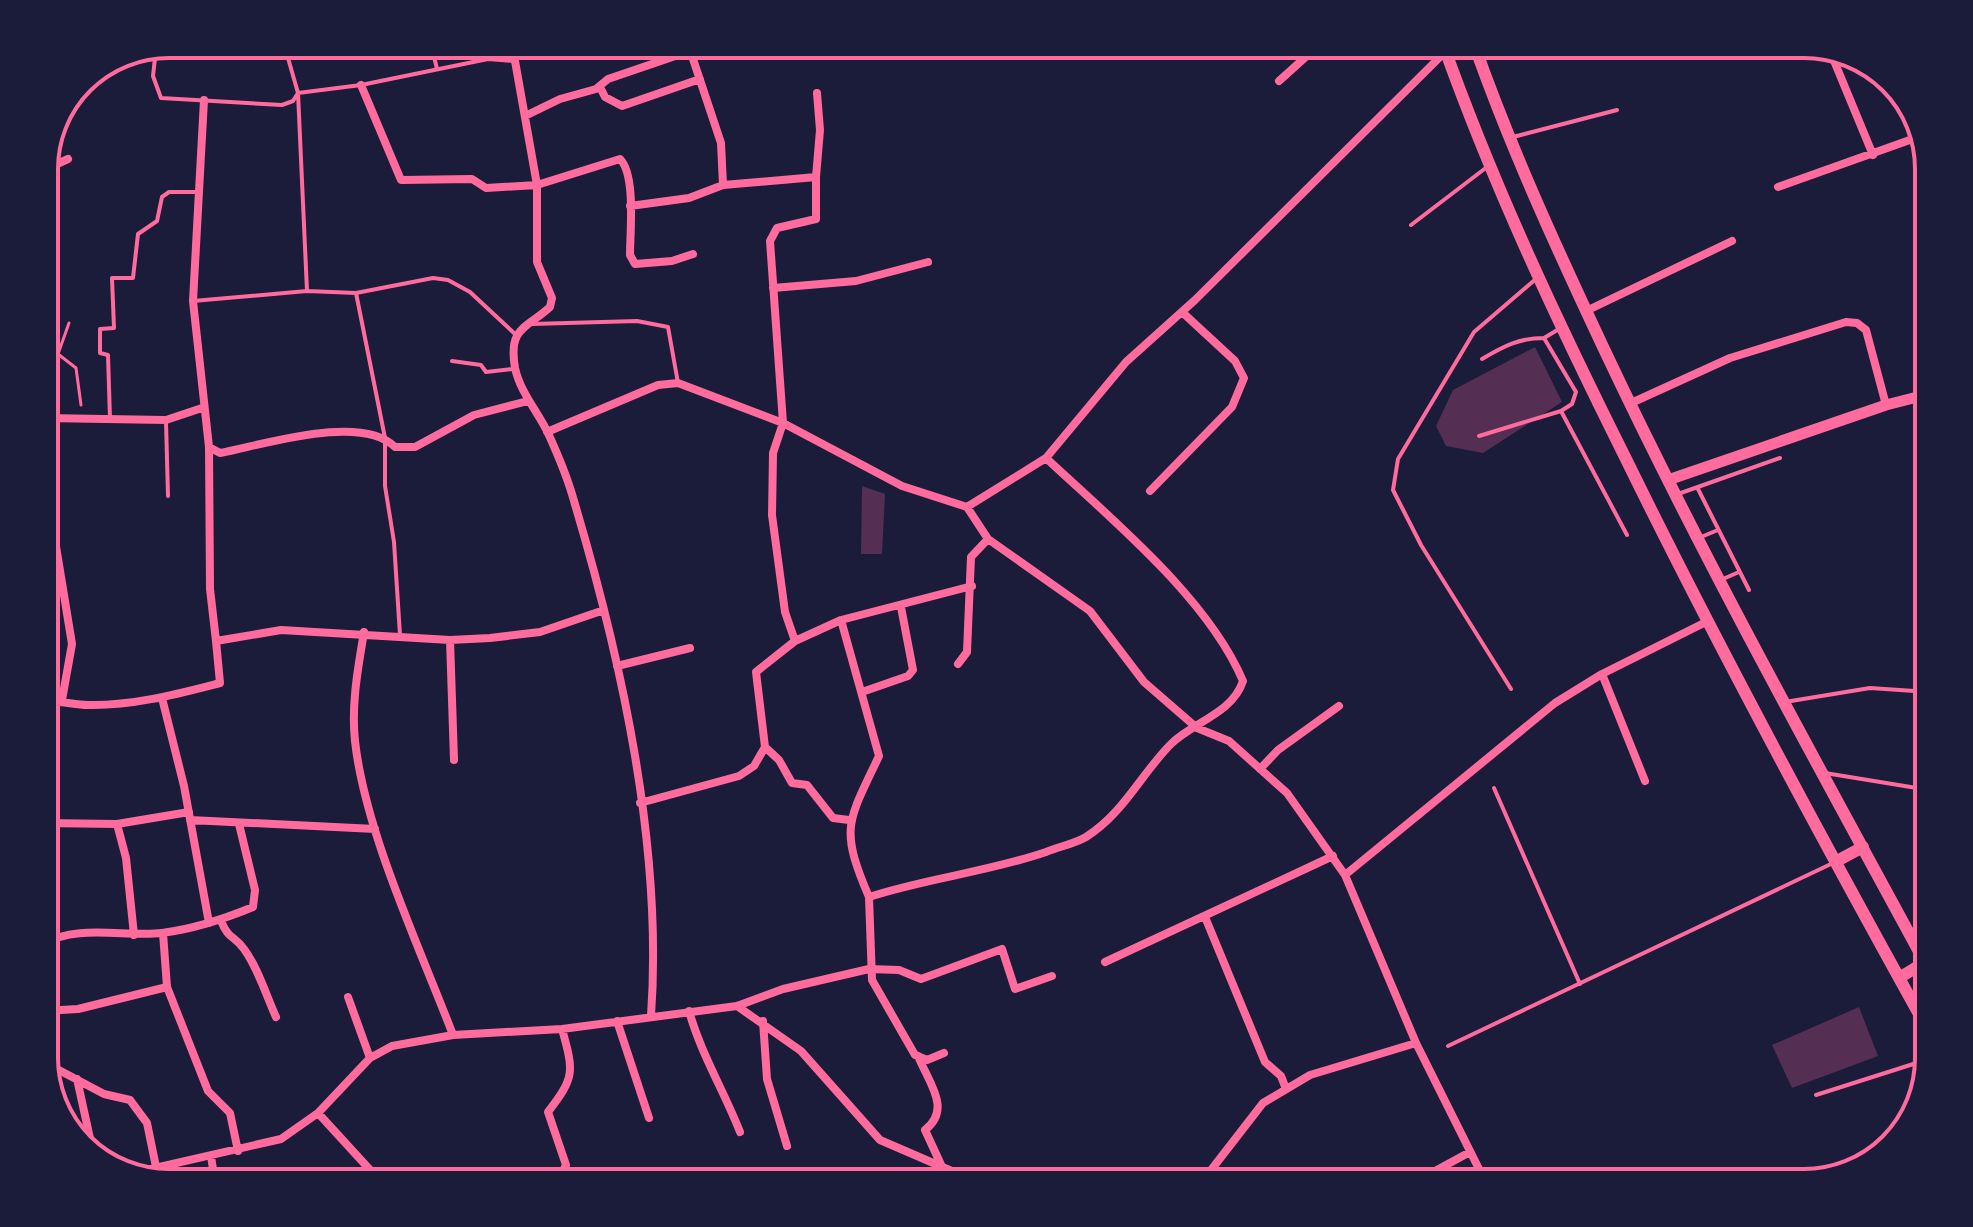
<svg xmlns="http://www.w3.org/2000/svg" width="1973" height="1227" viewBox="0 0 1973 1227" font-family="Overpass,sans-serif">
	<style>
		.building { fill: #542f53 }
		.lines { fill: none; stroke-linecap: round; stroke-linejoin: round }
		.path { stroke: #ff6b9d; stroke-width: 3 }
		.service { stroke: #ff6b9d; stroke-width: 4 }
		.minor { stroke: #ff6b9d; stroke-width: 8 }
		.tertiary { stroke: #ff6b9d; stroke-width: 11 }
		.secondary { stroke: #ff6b9d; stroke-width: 12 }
		.rim { fill: none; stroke: #ff6b9d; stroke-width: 4 }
	</style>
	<rect width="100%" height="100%" fill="#1b1b3a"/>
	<!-- building -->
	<path class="building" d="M 1535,347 L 1562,402 L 1483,453 L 1446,446 L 1436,426 L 1453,390 Z
		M 862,486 L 885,494 L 882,554 L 861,554 Z
		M 1859,1007 L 1878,1056 L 1792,1088 L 1772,1045 Z"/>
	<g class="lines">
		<!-- path -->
		<path class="path" d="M 69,323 L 58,354 L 76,368 L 81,405"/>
		<!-- service -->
		<path class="service" d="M 284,44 L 298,93 L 307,291
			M 431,44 L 437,69
			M 156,49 L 153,76 L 161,98 L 282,105 L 293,101 L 298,93 L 361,85 L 488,59 L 513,61
			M 1513,137 L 1617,110
			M 1411,225 L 1487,167
			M 356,293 L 385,438 L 385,486 L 394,542 L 400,635
			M 193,301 L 307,291 L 356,293 L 433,278 L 448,280 L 470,292 L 515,334
			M 532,324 L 637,321 L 668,327 L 678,383
			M 1544,338 L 1559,329
			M 452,361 L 481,365 L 486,372 L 513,369
			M 1561,411 L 1627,535
			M 110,419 L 108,355 L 100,353 L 100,329 L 114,328 L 112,278 L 133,278 L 138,234 L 157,221 L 162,197 L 169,192 L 198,192
			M 166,422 L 168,496
			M 1479,436 L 1561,411 L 1572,404 L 1576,392 L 1544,338 C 1519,338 1504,346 1482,359
			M 1697,487 L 1749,590
			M 1678,494 L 1780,458
			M 1701,537 L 1718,530
			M 1723,579 L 1739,572
			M 1511,689 L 1421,545 L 1393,490 L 1398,459 L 1474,332 L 1537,278
			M 1785,702 L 1870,688 L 1929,692
			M 1825,773 L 1929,790
			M 1494,788 L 1580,984
			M 1448,1046 L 1833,863
			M 1816,1095 L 1929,1059"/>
		<!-- minor -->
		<path class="minor" d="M 512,44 L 537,185 L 537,262 L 552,298 L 550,307 C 526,329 508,327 515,368 C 520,392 538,412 548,433 C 558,455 568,479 574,501 C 622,662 663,848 651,1016
			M 688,44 L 721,143 L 723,185 L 816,177 L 816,219 L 777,228 L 770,241 L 783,423 L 773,453 L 772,515 L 785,612 L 795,641
			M 1830,51 L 1873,155
			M 1279,81 L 1320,44
			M 361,85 L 401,180 L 472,179 L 486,188 L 537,185 L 620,159 C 636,175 630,232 630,255 L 635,264 L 672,261 L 693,254
			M 600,87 L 605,97 L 622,106 L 700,79
			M 204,100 L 193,301 L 209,447 L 210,589 L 216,641
			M 525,116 L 560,99 L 596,89 L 608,79 L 690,51
			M 44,170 L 68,159
			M 816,177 L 820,130 L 817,93
			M 1778,187 L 1921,136
			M 630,206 L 689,198 L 723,185
			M 773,288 L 856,281 L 928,262
			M 1586,311 L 1732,241
			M 1629,404 L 1730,358 L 1846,322 L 1857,323 L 1866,330 L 1886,405
			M 44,418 L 166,420 L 202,408
			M 547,432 L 658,385 L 678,383 L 783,423 L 902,486 L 967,507 L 988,539 L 1090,611 L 1144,682 L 1197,728 L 1229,741 L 1287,793 L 1345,875 L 1416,1043 L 1486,1183
			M 209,447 L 220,453 C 263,445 361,413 395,447 L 415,447 L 474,415 L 528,401
			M 44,473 L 72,644 L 62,700
			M 1150,491 L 1232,407 L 1244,378 L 1235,361 L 1182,312
			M 967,507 L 1046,458 L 1126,362 L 1195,300 L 1445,52
			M 841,620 L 879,756 C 848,822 839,827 869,897
			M 364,632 C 358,668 351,705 355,741 C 365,832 420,948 453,1035
			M 450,640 L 454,760
			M 958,664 L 967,652 L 971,557 L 988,539
			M 617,666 L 690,648
			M 1602,674 L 1645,781
			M 862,692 L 908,676 L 913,670 L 901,607
			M 162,698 L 184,786 L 209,923
			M 44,702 C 60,700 73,705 88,705 C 133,706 177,694 220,683 L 216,641 L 281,630 L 450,640 L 490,638 L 540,632 L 604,610
			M 1260,769 L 1278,750 L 1339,706
			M 640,803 L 739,776 L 754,766 L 765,747
			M 190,820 L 375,829
			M 849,820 L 833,818 L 807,785 L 792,783 L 779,760 L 765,747 L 756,672 L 795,641 L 841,620 L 972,586
			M 44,823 L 117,824 L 189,812
			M 117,824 L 126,858 L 134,935
			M 1345,875 L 1555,703 L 1602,674 L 1706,622
			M 1205,917 L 1265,1062 L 1281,1076 L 1286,1089
			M 221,921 C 229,940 234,935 244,949 C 258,968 266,995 276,1017
			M 163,933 L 167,987 L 208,1091 L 230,1113 L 238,1151
			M 44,944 C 75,924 125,937 162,933 C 193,929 224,919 253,907 L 255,890 L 239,824
			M 1105,962 L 1333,856
			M 348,997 L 370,1058
			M 737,1006 L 801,1051 L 880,1140 L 961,1175 L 970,1183
			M 44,1011 L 78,1009 L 167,987
			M 689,1011 C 701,1054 724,1091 740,1132
			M 617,1021 L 649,1118
			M 763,1021 L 767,1079 L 787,1146
			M 44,1048 L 55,1068 L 104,1094 L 130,1100 L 147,1123 L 156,1167
			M 944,1053 L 927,1060 L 915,1055 L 872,980 L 869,897 C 927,878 988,872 1046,852 C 1058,847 1074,844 1086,837 C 1124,813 1141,774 1171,744 C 1193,722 1232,714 1243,681 C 1208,598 1111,519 1046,458
			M 918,1056 C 929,1083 952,1109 925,1130 L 943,1169
			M 77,1079 L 93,1152
			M 318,1113 L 382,1183
			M 211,1156 L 215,1183
			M 133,1173 L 281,1139 L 318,1113 L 370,1058 L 392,1046 L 453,1035 L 562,1029 L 737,1006 L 783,989 L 869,969 L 899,970 L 921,979 L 1002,949 L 1015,989 L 1052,976
			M 317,1181 L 318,1183
			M 550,1183 L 559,1179 L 566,1165 L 548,1112 C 575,1077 574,1072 562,1029
			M 1201,1183 L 1263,1103 L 1310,1075 L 1416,1043
			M 1413,1183 L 1470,1152"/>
		<!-- tertiary -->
		<path class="tertiary" d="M 1668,480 L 1886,405 L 1929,394"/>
		<!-- secondary -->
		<path class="secondary" d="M 1443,44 C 1494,187 1558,323 1626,459 C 1721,653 1824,843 1929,1032
			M 1474,44 C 1511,149 1557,249 1604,349 C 1704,561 1818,765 1929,970
			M 1835,862 L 1863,847
			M 1899,978 L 1925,962"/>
	</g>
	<!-- crop -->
	<path d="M0 0H1973V1227H0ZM169 58H1804A111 111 0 0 1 1915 169V1058A111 111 0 0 1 1804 1169H169A111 111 0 0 1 58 1058V169A111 111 0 0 1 169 58Z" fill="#1b1b3a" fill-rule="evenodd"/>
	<path class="rim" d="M169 58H1804A111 111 0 0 1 1915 169V1058A111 111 0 0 1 1804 1169H169A111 111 0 0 1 58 1058V169A111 111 0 0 1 169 58Z"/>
</svg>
